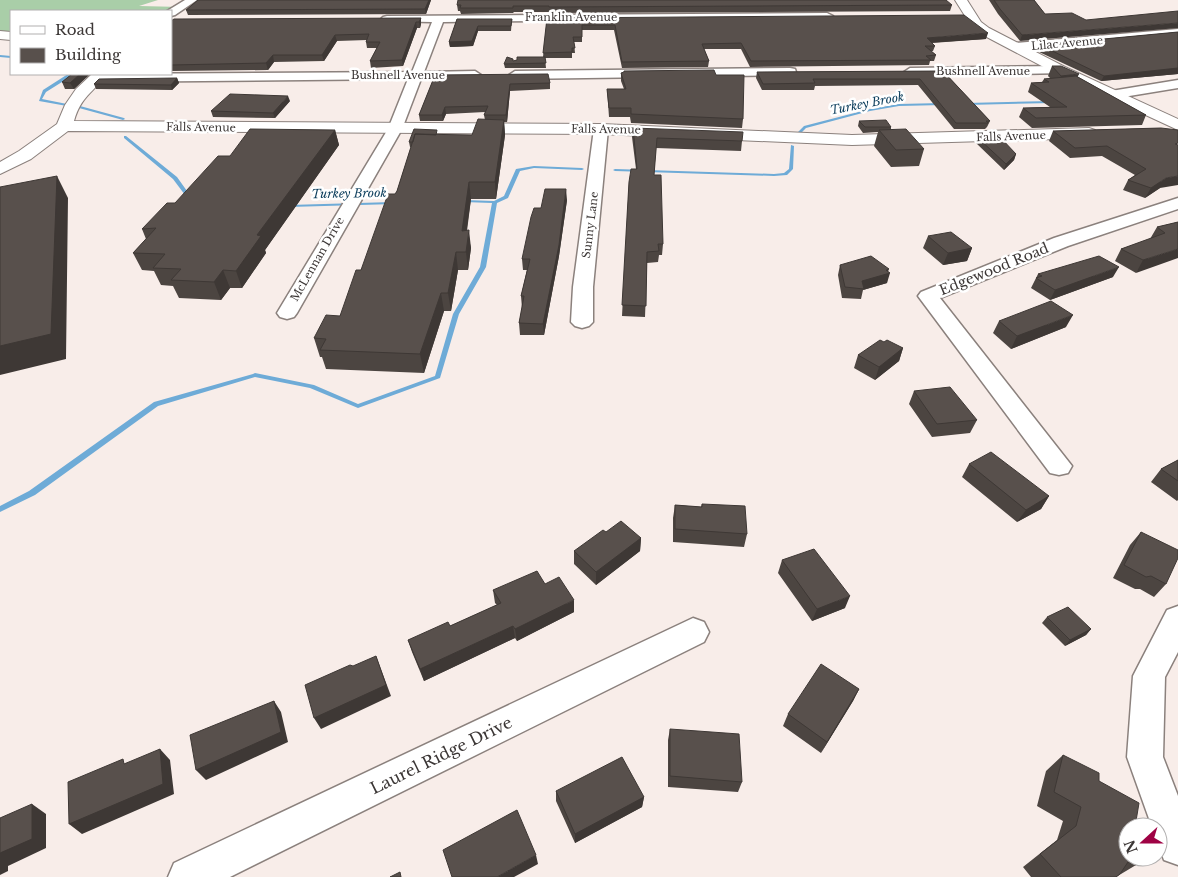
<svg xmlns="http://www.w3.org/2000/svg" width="1178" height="877" viewBox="0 0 1178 877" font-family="'Libre Baskerville',serif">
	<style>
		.green { fill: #a9cea8 }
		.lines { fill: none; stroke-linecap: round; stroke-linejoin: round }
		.stream { fill: #6eabd7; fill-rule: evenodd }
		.street-casing { stroke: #8b817d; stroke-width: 3 }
		.secondary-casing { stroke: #8b817d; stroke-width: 2 }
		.street { fill: #fff; fill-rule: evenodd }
		.secondary { fill: #fff; fill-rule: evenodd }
		.wall { fill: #4c4541 }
		.shaded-wall { fill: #3e3835 }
		.building { fill: #58504c; stroke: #3e3835 }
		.labels { text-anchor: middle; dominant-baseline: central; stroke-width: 5; stroke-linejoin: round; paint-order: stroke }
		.far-street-label { font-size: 11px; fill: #3c3736; stroke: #fff }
		.far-water-label { font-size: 12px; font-style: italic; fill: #0e3f5d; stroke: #fff }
		.street-label { font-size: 14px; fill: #3c3736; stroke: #fff }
		.near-street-label { font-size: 16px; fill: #3c3736; stroke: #fff }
	</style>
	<rect width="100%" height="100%" fill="#f8ede9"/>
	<!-- green -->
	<path class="green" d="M 0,0 L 158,0 L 139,6 L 182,7 L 171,11 L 11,11 L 11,31 L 0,31 Z"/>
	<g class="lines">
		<!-- stream -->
		<path class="stream" d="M 0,55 L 11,56 L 11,58 L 0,57 Z
			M 68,74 L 72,74 L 70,77 L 46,92 L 42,99 L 67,104 L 67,106 L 39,101 L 43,90 Z
			M 1052,101 L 1054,102 L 1053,103 L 966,105 L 964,104 L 966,103 Z
			M 942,103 L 944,104 L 943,105 L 899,106 L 870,111 L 806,128 L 801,133 L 798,132 L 804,126 L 870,109 L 899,104 Z
			M 80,106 L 124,118 L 125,119 L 123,120 L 79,108 L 78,107 Z
			M 124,136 L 126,136 L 177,177 L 192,198 L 192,199 L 188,199 L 173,179 L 124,138 Z
			M 791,145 L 794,146 L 793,169 L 787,175 L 774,176 L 615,171 L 613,170 L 615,169 L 774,174 L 784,173 L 789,169 Z
			M 534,166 L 582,168 L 584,169 L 582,170 L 534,168 L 520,171 L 508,198 L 497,203 L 486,267 L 459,314 L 440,378 L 358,408 L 310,388 L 255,377 L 158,406 L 35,495 L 0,512 L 0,506 L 29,491 L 154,402 L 253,374 L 255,373 L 314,385 L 358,404 L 435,376 L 453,314 L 480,267 L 492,203 L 464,202 L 462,201 L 464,200 L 494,201 L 504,196 L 516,169 Z
			M 393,202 L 395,203 L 395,204 L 289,207 L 287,206 L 289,205 Z"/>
		<defs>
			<path id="street" d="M 185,0 L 197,0 L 175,15 L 171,16 L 171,11 L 167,11 Z
				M 827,13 L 833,16 L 831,18 L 443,22 L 424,72 L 475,71 L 481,75 L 475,79 L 421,79 L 402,129 L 297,313 L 294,317 L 287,319 L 280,317 L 277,313 L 388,129 L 408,79 L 95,82 L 88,78 L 95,74 L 412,72 L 432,22 L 383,21 L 381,19 L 383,17 L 387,16 Z
				M 1178,29 L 1178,35 L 1016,51 L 1010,47 L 1016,43 Z
				M 1060,66 L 1066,70 L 1065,73 L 910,76 L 904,72 L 910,68 Z
				M 790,68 L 795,69 L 796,72 L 795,75 L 515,79 L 509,75 L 515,71 Z
				M 1178,80 L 1178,88 L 1111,99 L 1104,95 L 1111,91 Z
				M 601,125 L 606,126 L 608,129 L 593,287 L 593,322 L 589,326 L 582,328 L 575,326 L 571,322 L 573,287 L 594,129 L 596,126 Z
				M 1178,198 L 1178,209 L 1068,246 L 940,298 L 1072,466 L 1068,473 L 1059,475 L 1050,473 L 918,296 L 921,292 L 1054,238 Z
				M 1178,606 L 1178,652 L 1165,677 L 1163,757 L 1178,796 L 1178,865 L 1164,860 L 1158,844 L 1158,827 L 1152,827 L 1127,757 L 1133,676 L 1167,610 Z
				M 693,618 L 704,622 L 709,632 L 704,642 L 230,877 L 168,877 L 174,863 Z"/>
			<path id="secondary" d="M 955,0 L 967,0 L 981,22 L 989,28 L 1065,67 L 1178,119 L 1178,130 L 1055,73 L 981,34 L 972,27 Z
				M 0,31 L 11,32 L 11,40 L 0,39 Z
				M 92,74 L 107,74 C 93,93 81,96 74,121 L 601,124 L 852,135 L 1089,128 L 1095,130 L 1097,133 L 1095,136 L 1089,138 L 852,145 L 601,134 L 68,131 L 31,159 L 0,174 L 0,162 L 19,151 L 57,124 L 65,105 L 76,89 Z"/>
		</defs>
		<!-- street casing -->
		<use href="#street" class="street-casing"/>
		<!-- secondary casing -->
		<use href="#secondary" class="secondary-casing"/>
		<!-- street -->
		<use href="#street" class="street"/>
		<!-- secondary -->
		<use href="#secondary" class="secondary"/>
	</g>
	<!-- wall -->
	<path class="wall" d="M 198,0 L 431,0 L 426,14 L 188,15 L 186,10 Z
		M 989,0 L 1034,0 L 1045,14 L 1020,41 L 998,14 Z
		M 457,5 L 952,5 L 950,11 L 549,13 L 549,12 L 514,12 L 513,13 L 461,14 L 460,11 L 458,11 Z
		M 421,18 L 421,24 L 420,28 L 417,28 L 403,66 L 371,68 L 370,61 L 377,48 L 367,48 L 366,42 L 367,40 L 337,41 L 324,61 L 274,62 L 268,70 L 171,71 L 171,21 Z
		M 547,18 L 986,39 L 932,43 L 935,46 L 933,51 L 931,51 L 936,55 L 934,61 L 930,61 L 929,65 L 750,67 L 741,49 L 704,49 L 709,61 L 708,67 L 622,68 L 614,30 L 582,30 L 582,42 L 574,42 L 575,53 L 572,53 L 572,58 L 545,58 L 546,68 L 505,68 L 504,64 L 513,59 L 513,61 L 543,57 Z
		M 457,19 L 512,19 L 511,31 L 478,31 L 473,46 L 450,47 L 449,42 Z
		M 1178,32 L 1178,74 L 1101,81 L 1037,51 L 1040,45 Z
		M 1052,66 L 1078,77 L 1146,115 L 1142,125 L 1032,128 L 1019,117 L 1023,108 L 1050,107 L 1028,92 L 1031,83 L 1042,82 L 1044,79 L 1050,78 L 1048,76 Z
		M 943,71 L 990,121 L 987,127 L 985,129 L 954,129 L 918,85 L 815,86 L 814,90 L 762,90 L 756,78 L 757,72 Z
		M 621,73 L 716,75 L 743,119 L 742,128 L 631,123 L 630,117 L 609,117 L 607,89 L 624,89 L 621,81 Z
		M 72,74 L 90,74 L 74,89 L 65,89 L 62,82 Z
		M 435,75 L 550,83 L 550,89 L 510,91 L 507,122 L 504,122 L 505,135 L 496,199 L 471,199 L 467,231 L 471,248 L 468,270 L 458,270 L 451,311 L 444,311 L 424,373 L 326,369 L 322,357 L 320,357 L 314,338 L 340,316 L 397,191 L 411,147 L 410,147 L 409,142 L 438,135 L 472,135 L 485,120 L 484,115 L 485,112 L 446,114 L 443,121 L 420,121 L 419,115 Z
		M 177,78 L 179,83 L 172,90 L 96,89 L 94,84 Z
		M 290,101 L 275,118 L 213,117 L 211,111 Z
		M 859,121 L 891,127 L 891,130 L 924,149 L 919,166 L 891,167 L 874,146 L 878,132 L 863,133 L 858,126 Z
		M 633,128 L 742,141 L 741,151 L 656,148 L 654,175 L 663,244 L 662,255 L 659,255 L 658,262 L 647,263 L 645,317 L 622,316 L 629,182 L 636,169 L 632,137 Z
		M 1161,128 L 1160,188 L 1145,198 L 1123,190 L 1128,180 L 1135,175 L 1102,156 L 1070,158 L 1049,141 L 1053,131 Z
		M 335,130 L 339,145 L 265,250 L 266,253 L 242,288 L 230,288 L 221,300 L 179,298 L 173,286 L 161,285 L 154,271 L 142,270 L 133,253 L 146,239 L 142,229 L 175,203 L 230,156 Z
		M 978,138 L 1016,154 L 1014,160 L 1004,170 L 976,143 Z
		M 567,200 L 559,256 L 544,335 L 520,335 L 519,323 L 522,308 L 521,296 L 527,270 L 523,270 L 522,259 L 541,208 Z
		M 1178,222 L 1136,273 L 1115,261 L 1121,249 L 1150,239 L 1157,227 Z
		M 928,236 L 972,248 L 967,261 L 943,265 L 923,248 Z
		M 840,265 L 888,271 L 887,283 L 863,290 L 861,299 L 842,298 L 838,275 Z
		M 1038,274 L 1113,277 L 1050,300 L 1031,288 Z
		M 999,321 L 1066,327 L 1011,349 L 993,333 Z
		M 884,342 L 903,348 L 899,361 L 875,380 L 854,368 L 858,355 Z
		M 914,391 L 977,420 L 970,433 L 932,437 L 909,404 Z
		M 1178,460 L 1178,500 L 1177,501 L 1151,482 L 1161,469 Z
		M 969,464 L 1049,496 L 1041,509 L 1017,522 L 962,477 Z
		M 702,504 L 747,534 L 744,547 L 673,542 L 673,518 L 675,505 L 701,507 Z
		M 1141,532 L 1166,584 L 1154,597 L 1140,589 L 1135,589 L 1113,578 L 1130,545 Z
		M 641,538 L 640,551 L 596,585 L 574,564 L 574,551 Z
		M 782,560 L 845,608 L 812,621 L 778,573 Z
		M 545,584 L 574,612 L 517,641 L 515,638 L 424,681 L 412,652 L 408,640 L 450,626 L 497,605 L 495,603 L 493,590 Z
		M 1047,617 L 1091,629 L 1086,635 L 1065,646 L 1042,623 Z
		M 859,689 L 853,701 L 821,753 L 783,726 L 788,714 Z
		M 670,729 L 742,782 L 738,792 L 668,787 L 668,740 Z
		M 1063,755 L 1099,781 L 1128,827 L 1136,865 L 1116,877 L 1031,877 L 1023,867 L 1057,840 L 1063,821 L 1037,806 L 1046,771 Z
		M 556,791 L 644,797 L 642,807 L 575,843 L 556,801 Z"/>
	<!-- shaded-wall -->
	<path class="shaded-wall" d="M 429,0 L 431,0 L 426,14 L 425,9 Z
		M 421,18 L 421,24 L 420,28 L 419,22 Z
		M 416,22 L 417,28 L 403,66 L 402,60 Z
		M 1178,23 L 1178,28 L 1020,41 L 1022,35 Z
		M 478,26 L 478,31 L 473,46 L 450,47 L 449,42 Z
		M 988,33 L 986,39 L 926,43 L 927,38 Z
		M 335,35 L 337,41 L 324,61 L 322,55 Z
		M 273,55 L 274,62 L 268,70 L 266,63 Z
		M 1178,68 L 1178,74 L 1101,81 L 1104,76 Z
		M 80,74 L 90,74 L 74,89 L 70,83 Z
		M 1079,74 L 1074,84 L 1056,86 L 1061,76 Z
		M 177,78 L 179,83 L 172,90 L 171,85 Z
		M 510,84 L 510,91 L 507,122 L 506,115 Z
		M 288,96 L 290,101 L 275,118 L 273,113 Z
		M 445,107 L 446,114 L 443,121 L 442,115 Z
		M 504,120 L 505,135 L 496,199 L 495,182 Z
		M 335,130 L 339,145 L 265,250 L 266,253 L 242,288 L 236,271 L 257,235 Z
		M 1016,154 L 1014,160 L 1004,170 L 1006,164 Z
		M 57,176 L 68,198 L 66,359 L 0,375 L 0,346 Z
		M 1178,176 L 1178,185 L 1160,188 L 1145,198 L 1151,188 L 1166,178 Z
		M 469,182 L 471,199 L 464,248 L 462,231 Z
		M 566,189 L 567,200 L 559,256 L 544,335 L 543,324 Z
		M 469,230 L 471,248 L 468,270 L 466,252 Z
		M 972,248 L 967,261 L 943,265 L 948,253 Z
		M 1178,249 L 1178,258 L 1136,273 L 1143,260 Z
		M 456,252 L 458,270 L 451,311 L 448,293 Z
		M 1119,267 L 1113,277 L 1050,300 L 1055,290 Z
		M 889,269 L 887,274 L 890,273 L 887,283 L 863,290 L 864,289 L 862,281 Z
		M 223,270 L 230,288 L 221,300 L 214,282 Z
		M 441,293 L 444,311 L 424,373 L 420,354 Z
		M 1073,315 L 1066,327 L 1011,349 L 1017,336 Z
		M 903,348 L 899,361 L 875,380 L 879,367 Z
		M 1049,496 L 1041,509 L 1017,522 L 1026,510 Z
		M 641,538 L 640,551 L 596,585 L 596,572 Z
		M 850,596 L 845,608 L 812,621 L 817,609 Z
		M 574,600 L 574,612 L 517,641 L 515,629 Z
		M 513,626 L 515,638 L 424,681 L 420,669 Z
		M 1091,629 L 1086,635 L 1065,646 L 1070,640 Z
		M 376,656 L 391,696 L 321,729 L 314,718 Z
		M 859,689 L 853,701 L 821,753 L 827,742 Z
		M 274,701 L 281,712 L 288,742 L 206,780 L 196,770 Z
		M 160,749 L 170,760 L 174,794 L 82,834 L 69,824 Z
		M 644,797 L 642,807 L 575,843 L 575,834 Z
		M 32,804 L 46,814 L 46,848 L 8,866 L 8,871 L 0,875 L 0,853 Z
		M 536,855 L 538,864 L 514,877 L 497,877 Z"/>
	<!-- building -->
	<path class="building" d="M 198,0 L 429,0 L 425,9 L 186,10 Z
		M 458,0 L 946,0 L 952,5 L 549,7 L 549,6 L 513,6 L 513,8 L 460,8 L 461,5 L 457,5 Z
		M 994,0 L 1034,0 L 1045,14 L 1072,13 L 1086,20 L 1178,11 L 1178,23 L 1022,35 L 1000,9 Z
		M 964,15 L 988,33 L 927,38 L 935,46 L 925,46 L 936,55 L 926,56 L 931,60 L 751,61 L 741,43 L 702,44 L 709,61 L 622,62 L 615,25 L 582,25 L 582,37 L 573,37 L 575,48 L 572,48 L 572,52 L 543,53 L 547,18 Z
		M 421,18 L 419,22 L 416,22 L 402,60 L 370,61 L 380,42 L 366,42 L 369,34 L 335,35 L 322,55 L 273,55 L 266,63 L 171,65 L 171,21 L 174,19 Z
		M 457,19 L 512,19 L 511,26 L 478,26 L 472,41 L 449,42 Z
		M 1178,32 L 1178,68 L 1104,76 L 1040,45 Z
		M 507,57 L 513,59 L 513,61 L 517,60 L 517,57 L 545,57 L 546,63 L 504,64 Z
		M 1052,66 L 1061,66 L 1079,74 L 1061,76 Z
		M 714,70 L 716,75 L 744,75 L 743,119 L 631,114 L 631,108 L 609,108 L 607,89 L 626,89 L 621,73 L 624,72 L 624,71 Z
		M 943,71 L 990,121 L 986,121 L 988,123 L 956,123 L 920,79 L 813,79 L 815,83 L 763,84 L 757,72 Z
		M 72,74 L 80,74 L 70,83 L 62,82 Z
		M 548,74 L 550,83 L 510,84 L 506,115 L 484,115 L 488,106 L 445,107 L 442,115 L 419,115 L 435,75 Z
		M 1076,76 L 1146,115 L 1036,118 L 1023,108 L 1067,107 L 1031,83 L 1049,82 L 1044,79 Z
		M 177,78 L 171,85 L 94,84 L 99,79 Z
		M 230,94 L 288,96 L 273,113 L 211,111 Z
		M 478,119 L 504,120 L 495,182 L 469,182 L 462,231 L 469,230 L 466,252 L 456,252 L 448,293 L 441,293 L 420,354 L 320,350 L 326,339 L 314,338 L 326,315 L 340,316 L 356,270 L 361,270 L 388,194 L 395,194 L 397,191 L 415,134 L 472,135 Z
		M 886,120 L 891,127 L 865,127 L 859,121 Z
		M 633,128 L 743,132 L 742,141 L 657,138 L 654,175 L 661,175 L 663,244 L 658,244 L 659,251 L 647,252 L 646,306 L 622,305 L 629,182 L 631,169 L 637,169 Z
		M 1161,128 L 1178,130 L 1178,143 L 1175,144 L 1178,145 L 1178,176 L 1166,178 L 1151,188 L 1128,180 L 1146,169 L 1107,146 L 1075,148 L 1053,131 Z
		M 250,129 L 335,130 L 257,235 L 261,236 L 236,271 L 223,270 L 214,282 L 171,280 L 181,269 L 153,268 L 165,254 L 133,253 L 156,228 L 142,229 L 167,203 L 175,203 L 218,156 L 230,156 Z
		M 414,129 L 437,130 L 436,135 L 415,134 L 413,142 L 409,142 Z
		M 906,129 L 924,149 L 896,150 L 879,130 Z
		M 1000,137 L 1016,154 L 1006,164 L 978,138 Z
		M 57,176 L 51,334 L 0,346 L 0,187 Z
		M 545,189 L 566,189 L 559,245 L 543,324 L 519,323 L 524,296 L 521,296 L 530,259 L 522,259 L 531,217 L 534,208 L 541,208 Z
		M 1178,222 L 1178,249 L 1143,260 L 1121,249 L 1165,233 L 1157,227 Z
		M 951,232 L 972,248 L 948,253 L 928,236 Z
		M 871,256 L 889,269 L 886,270 L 890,273 L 862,281 L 864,289 L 845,287 L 840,265 Z
		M 1099,256 L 1119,267 L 1055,290 L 1036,278 L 1042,276 L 1038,274 Z
		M 1051,301 L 1073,315 L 1017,336 L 999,321 Z
		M 880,340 L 884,342 L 887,340 L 903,348 L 879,367 L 858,355 Z
		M 950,387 L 977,420 L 937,424 L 914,391 Z
		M 991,452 L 1049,496 L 1026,510 L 969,464 Z
		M 1178,460 L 1178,481 L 1161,469 Z
		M 702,504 L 745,506 L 747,534 L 675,529 L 675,505 L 702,507 Z
		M 621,521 L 641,538 L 596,572 L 574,551 L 603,530 L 606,532 Z
		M 1141,532 L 1178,550 L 1178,558 L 1166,584 L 1151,576 L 1146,577 L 1124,565 Z
		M 814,549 L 850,596 L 817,609 L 782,560 Z
		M 537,571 L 545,584 L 559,577 L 574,600 L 515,629 L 513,626 L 420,669 L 408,640 L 448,622 L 450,626 L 501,603 L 493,590 Z
		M 1068,607 L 1091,629 L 1070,640 L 1047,617 Z
		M 376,656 L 386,685 L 314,718 L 305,685 L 350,665 L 353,666 Z
		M 821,664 L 859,689 L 827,742 L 788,714 Z
		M 274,701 L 281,732 L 196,770 L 190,735 Z
		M 670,729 L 739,734 L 742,782 L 670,776 Z
		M 160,749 L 163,784 L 69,824 L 68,782 L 123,759 L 124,764 Z
		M 1063,755 L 1099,773 L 1099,781 L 1139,803 L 1135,827 L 1128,827 L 1128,857 L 1138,857 L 1136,865 L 1128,862 L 1120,874 L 1116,877 L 1061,877 L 1040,854 L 1076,826 L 1081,807 L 1054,792 Z
		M 622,757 L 644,797 L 575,834 L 556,791 Z
		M 32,804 L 32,839 L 0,853 L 0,818 Z
		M 517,810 L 536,855 L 497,877 L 452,877 L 443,850 Z
		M 400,872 L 401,877 L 390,877 Z"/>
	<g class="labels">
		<!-- far-street labels -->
		<g class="far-street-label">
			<text x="571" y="17">Franklin Avenue</text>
			<text transform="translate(1067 43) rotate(-5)">Lilac Avenue</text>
			<text x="983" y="71">Bushnell Avenue</text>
			<text x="398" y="75">Bushnell Avenue</text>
			<text transform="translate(201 127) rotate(1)">Falls Avenue</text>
			<text transform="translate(606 129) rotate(1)">Falls Avenue</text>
			<text transform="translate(1011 136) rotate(-2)">Falls Avenue</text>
			<text transform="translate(590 225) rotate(-83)">Sunny Lane</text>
			<text transform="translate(317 259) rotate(-60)">McLennan Drive</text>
		</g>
		<!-- far-water labels -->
		<g class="far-water-label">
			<text transform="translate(867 103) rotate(-11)">Turkey Brook</text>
			<text transform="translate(349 193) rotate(-1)">Turkey Brook</text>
		</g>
		<!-- street labels -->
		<g class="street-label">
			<text transform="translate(994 269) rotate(-22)">Edgewood Road</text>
		</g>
		<!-- near-street labels -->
		<g class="near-street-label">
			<text transform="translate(441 755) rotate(-26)">Laurel Ridge Drive</text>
		</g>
	</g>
	<!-- legend -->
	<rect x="10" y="10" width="162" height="65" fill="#ffffff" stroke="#b1afaf"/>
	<rect x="20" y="26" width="25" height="8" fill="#ffffff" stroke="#b1afaf"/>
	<text x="55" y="35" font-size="15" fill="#3c3736">Road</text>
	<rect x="20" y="48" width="25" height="15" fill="#58504c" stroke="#b1afaf"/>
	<text x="55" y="60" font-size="15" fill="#3c3736">Building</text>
	<!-- north arrow -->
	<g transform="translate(1143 842) rotate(249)"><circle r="24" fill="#ffffff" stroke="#b1afaf"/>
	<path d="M0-4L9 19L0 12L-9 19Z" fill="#9f0244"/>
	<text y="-8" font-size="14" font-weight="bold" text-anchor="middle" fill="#3c3736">N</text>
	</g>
</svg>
